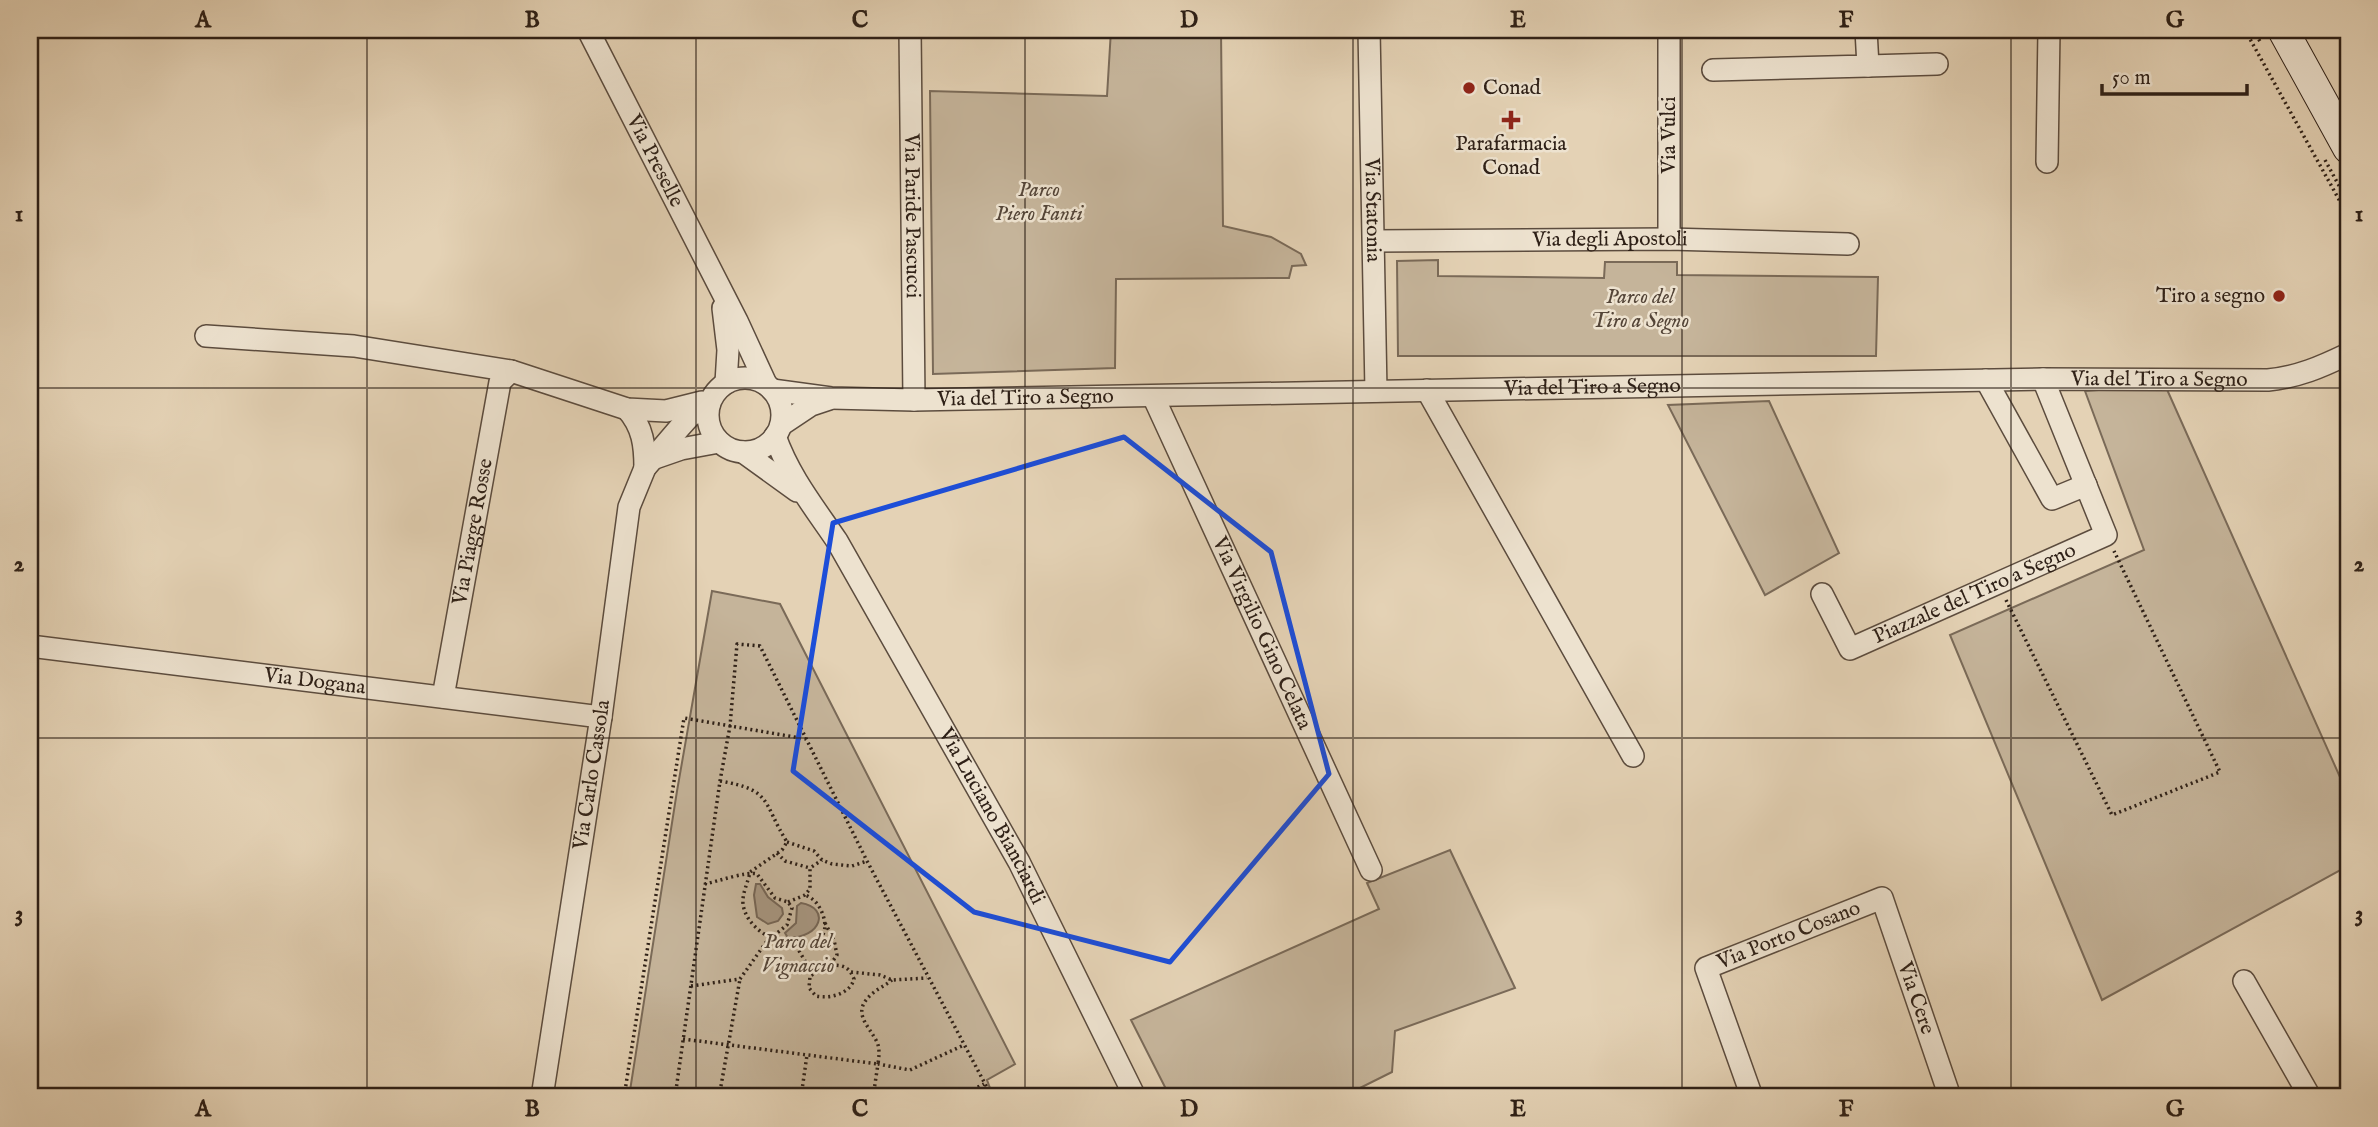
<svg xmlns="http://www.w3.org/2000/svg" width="2378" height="1127" viewBox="0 0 2378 1127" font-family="'IM FELL English',serif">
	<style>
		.green { fill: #c5b49a; stroke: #7a6a58; stroke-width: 2 }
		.water { fill: #a6957f; stroke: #766655; stroke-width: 2 }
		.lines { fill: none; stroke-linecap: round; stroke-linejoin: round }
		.minor-casing { stroke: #5c4c3e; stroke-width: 24 }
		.secondary-casing { stroke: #2e2017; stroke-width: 32 }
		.path { stroke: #2e2017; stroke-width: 3.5; stroke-dasharray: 2 3.5; stroke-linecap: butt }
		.minor { stroke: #ede2cf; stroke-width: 21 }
		.secondary { stroke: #ede2cf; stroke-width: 30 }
		.marked { fill: none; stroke: #1d4ed8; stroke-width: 5; stroke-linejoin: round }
		.grid { fill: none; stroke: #2e2017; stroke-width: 2; stroke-opacity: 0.55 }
		.poi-dot { fill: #8f2418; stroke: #ede2cf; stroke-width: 2.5 }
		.labels { text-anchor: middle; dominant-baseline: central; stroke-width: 5; stroke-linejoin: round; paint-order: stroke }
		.poi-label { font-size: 21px; fill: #2e2017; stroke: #ede2cf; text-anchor: start }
		.street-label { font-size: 21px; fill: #2e2017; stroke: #ede2cf }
		.park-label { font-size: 21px; font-style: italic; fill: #544538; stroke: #ede2cf }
		.neatline { fill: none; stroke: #2e2017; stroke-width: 2.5 }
		.grid-label { font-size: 23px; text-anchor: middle; font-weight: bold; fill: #2e2017 }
	</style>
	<rect width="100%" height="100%" fill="#e4d2b5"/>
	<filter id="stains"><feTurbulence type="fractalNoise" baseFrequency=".00286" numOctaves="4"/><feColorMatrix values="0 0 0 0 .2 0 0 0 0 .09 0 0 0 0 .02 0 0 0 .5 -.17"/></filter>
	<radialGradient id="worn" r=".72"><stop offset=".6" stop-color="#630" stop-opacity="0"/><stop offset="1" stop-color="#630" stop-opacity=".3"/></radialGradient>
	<!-- green -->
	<path class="green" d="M 1111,30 L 1221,30 L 1223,226 L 1271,237 L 1301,254 L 1306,265 L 1292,266 L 1289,278 L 1116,279 L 1115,368 L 933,374 L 930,91 L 1107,96 Z
		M 1438,260 L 1438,276 L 1604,278 L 1605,262 L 1677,262 L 1677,275 L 1878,277 L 1876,356 L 1398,356 L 1397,261 Z
		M 2165,385 L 2348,795 L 2348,866 L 2102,1000 L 1950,635 L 2144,550 L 2085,391 Z
		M 1769,401 L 1839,553 L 1765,595 L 1668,405 Z
		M 712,591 L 780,604 L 1015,1064 L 987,1080 L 990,1088 L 972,1097 L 629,1097 L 677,791 Z
		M 1450,850 L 1515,988 L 1395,1031 L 1392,1072 L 1342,1097 L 1170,1097 L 1131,1020 L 1379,909 L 1367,883 Z"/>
	<!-- water -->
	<path class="water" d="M 756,884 L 760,884 L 768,897 L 782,908 L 783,914 L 778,921 L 768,924 L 757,917 L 754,895 Z
		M 801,903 C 831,908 821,938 788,938 L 785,933 L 796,923 L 797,906 Z"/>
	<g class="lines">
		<defs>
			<g id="minor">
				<path id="s1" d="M 588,30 L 737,321 L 766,384"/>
				<path id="s2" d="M 910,30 L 914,400"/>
				<path id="s3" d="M 1369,30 L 1376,391"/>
				<path d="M 1868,66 L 1937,64"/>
				<path d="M 1713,70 L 1868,66 L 1866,30"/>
				<path d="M 2047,162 L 2049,30"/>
				<path d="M 1669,239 L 1669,30"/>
				<path id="s4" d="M 1374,241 L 1669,239 L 1848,244"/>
				<path d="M 723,308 L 728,350 L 726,383"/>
				<path d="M 206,336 L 354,346 L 511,371 L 627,409 L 666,411 L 702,402"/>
				<circle cx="745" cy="415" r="37"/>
				<path d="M 1986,380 L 2052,499 L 2086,485"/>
				<path id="s5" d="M 772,390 L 831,398 L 914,400 L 2043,379 L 2268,380 C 2298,377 2321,367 2348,354"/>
				<path d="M 1427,390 L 1633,756"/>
				<path id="s6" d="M 1153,396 L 1371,870"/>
				<path d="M 627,409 C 643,427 645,446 645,468"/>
				<path d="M 781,425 L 811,405 L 829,399"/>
				<path id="s7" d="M 775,436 C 789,476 814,507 837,541 L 1019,862 L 1135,1097"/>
				<path d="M 743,452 L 797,491"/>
				<path d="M 655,458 L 681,449 L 719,442"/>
				<path id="s8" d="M 1822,594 L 1850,649 L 2106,535 L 2043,379"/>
				<path id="s9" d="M 30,646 L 601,717"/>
				<path id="s10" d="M 443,697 L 500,382 L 511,371"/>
				<path d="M 2244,981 L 2310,1097"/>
				<path id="s11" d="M 542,1097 L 601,717 L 629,507 L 645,468 L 681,426 L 690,416 L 709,405"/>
				<path id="s12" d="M 1752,1097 L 1706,968 L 1882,898 L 1950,1097"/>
			</g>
			<path id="secondary" d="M 2283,30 L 2348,148"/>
		</defs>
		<!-- minor casing -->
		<use href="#minor" class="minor-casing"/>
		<!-- secondary casing -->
		<use href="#secondary" class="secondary-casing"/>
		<!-- path -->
		<path class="path" d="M 2245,30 L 2347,214
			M 2253,30 L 2261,43
			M 2325,160 L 2348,202
			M 2006,600 L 2112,815 L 2220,772 L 2114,551
			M 720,781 C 773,790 762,802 787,842 L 782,850 L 750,872 C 748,883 742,893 743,904 C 749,948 839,964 823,915 C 820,906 814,898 805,895
			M 787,842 L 814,851 L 822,860 L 832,864 L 852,866 L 867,861
			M 777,853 L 785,861 L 810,868
			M 788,902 L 805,895 L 810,889 L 810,868 L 822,860
			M 825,923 L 834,940 L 837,955 L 830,965 L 810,976 L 809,988 L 816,996 C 830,999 850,994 854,979 C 849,966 842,965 830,965
			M 796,946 L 813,974
			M 851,972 L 880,975 L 892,980 L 927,978
			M 691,986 L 740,979 L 767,941 L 787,925 L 792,908 L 788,902 L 775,898 L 757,874 C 747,871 719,881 705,884
			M 683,1039 L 878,1064 C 879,1056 880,1049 877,1042 C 868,1024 850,1012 873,993 C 879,988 886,985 892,980
			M 624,1097 L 684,718 L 806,739
			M 675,1097 L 720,781 L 730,726 L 737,644 L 760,646 L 867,861 L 992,1097
			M 719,1097 L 740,979
			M 801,1097 L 807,1055
			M 873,1097 L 878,1064 L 910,1070 L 964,1045
			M 958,1097 L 984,1084"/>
		<!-- minor -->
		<use href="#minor" class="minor"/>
		<!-- secondary -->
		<use href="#secondary" class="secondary"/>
	</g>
	<!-- marked area -->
	<path class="marked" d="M 1124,437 L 1271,552 L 1329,774 L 1170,962 L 974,912 L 793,771 L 833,523 Z"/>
	<!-- grid -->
	<path class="grid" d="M 367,30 L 367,1097M 696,30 L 696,1097M 1025,30 L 1025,1097M 1353,30 L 1353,1097M 1682,30 L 1682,1097M 2011,30 L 2011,1097M 30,388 L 2348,388M 30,738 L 2348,738"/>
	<!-- markers -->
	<g class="poi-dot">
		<circle cx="1469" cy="88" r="7"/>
		<path d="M1507.5 109.5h7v7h7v7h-7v7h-7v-7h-7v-7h7z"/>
		<circle cx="2279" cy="296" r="7"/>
	</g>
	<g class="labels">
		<!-- poi labels -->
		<g class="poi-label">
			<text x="1483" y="88">Conad</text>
			<text x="1511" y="144" text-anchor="middle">Parafarmacia<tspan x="1511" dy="24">Conad</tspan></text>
			<text x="2265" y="296" text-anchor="end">Tiro a segno</text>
		</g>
		<!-- street labels -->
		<g class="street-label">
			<text transform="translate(1669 135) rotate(-90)">Via Vulci</text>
			<text stroke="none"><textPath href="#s1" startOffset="147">Via Preselle</textPath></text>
			<text stroke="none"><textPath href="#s3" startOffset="180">Via Statonia</textPath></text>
			<text stroke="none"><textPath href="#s2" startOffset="186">Via Paride Pascucci</textPath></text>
			<text stroke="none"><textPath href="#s4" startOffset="236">Via degli Apostoli</textPath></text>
			<text stroke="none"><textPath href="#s5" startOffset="1388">Via del Tiro a Segno</textPath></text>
			<text stroke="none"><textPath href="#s5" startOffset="821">Via del Tiro a Segno</textPath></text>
			<text stroke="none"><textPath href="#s5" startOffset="254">Via del Tiro a Segno</textPath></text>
			<text stroke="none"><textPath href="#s10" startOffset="168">Via Piagge Rosse</textPath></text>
			<text stroke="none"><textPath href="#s8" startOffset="198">Piazzale del Tiro a Segno</textPath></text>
			<text stroke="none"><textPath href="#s6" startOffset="261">Via Virgilio Gino Celata</textPath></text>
			<text stroke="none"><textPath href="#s9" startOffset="287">Via Dogana</textPath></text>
			<text stroke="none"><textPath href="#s11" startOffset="326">Via Carlo Cassola</textPath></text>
			<text stroke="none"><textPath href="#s7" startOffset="438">Via Luciano Bianciardi</textPath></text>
			<text stroke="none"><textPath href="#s12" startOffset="226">Via Porto Cosano</textPath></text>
			<text stroke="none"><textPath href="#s12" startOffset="432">Via Cere</textPath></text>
		</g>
		<!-- park labels -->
		<g class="park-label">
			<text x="1039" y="190">Parco<tspan x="1039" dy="24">Piero Fanti</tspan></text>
			<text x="1640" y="297">Parco del<tspan x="1640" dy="24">Tiro a Segno</tspan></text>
			<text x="798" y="942">Parco del<tspan x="798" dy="24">Vignaccio</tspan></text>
		</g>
	</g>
	<!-- margin -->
	<rect width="2378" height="1127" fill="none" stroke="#e4d2b5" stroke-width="77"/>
	<!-- scale -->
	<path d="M2102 84v10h145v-10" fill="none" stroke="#2e2017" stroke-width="3.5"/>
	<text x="2112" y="84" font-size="21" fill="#2e2017" stroke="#ede2cf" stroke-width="5" paint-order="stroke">50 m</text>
	<rect x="38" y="38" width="2302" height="1050" class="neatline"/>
	<g class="grid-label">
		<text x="203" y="27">A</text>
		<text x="532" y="27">B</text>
		<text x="860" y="27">C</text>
		<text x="1189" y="27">D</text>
		<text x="1518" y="27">E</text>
		<text x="1846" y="27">F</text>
		<text x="2175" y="27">G</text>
		<text x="19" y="221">1</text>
		<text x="2359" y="221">1</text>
		<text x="19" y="571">2</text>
		<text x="2359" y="571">2</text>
		<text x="19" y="921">3</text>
		<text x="2359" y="921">3</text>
		<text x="203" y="1116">A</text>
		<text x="532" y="1116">B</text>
		<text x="860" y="1116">C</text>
		<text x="1189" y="1116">D</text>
		<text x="1518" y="1116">E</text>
		<text x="1846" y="1116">F</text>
		<text x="2175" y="1116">G</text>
	</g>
	<rect width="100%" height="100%" filter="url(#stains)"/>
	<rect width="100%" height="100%" fill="url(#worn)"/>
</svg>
